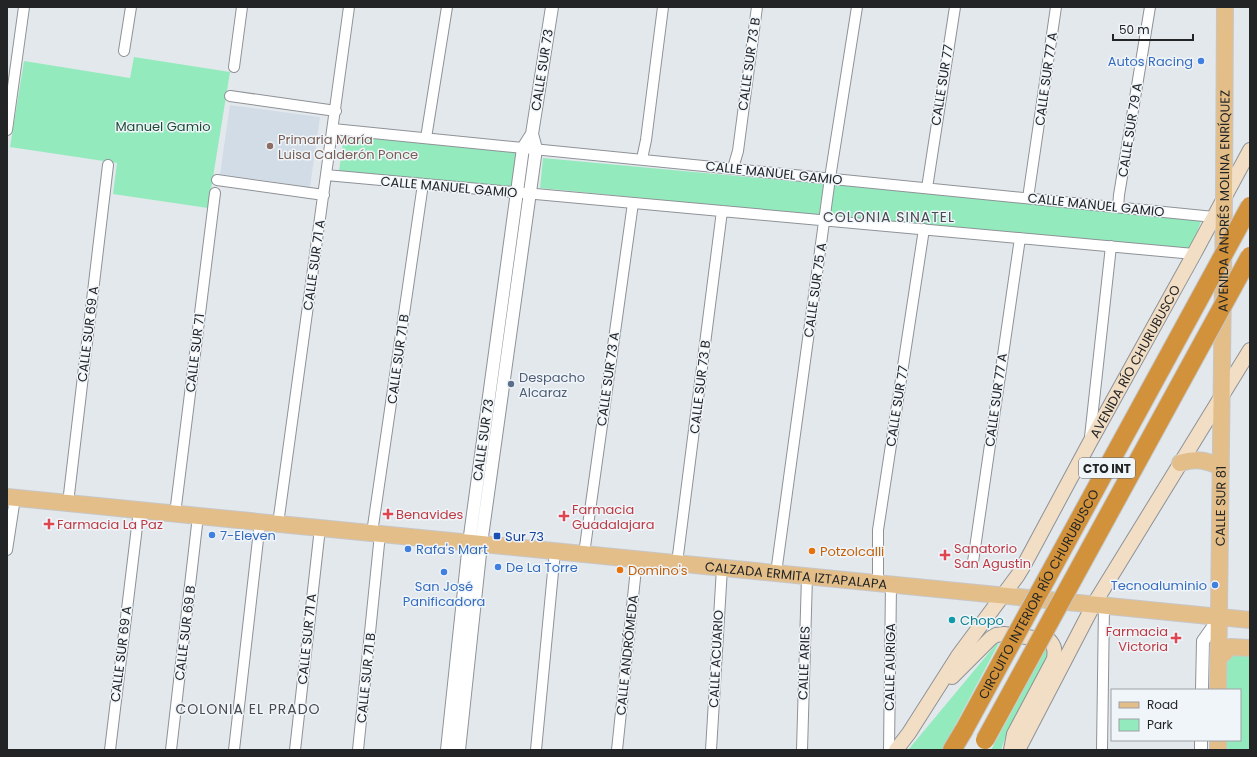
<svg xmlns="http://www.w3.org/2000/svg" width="1257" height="757" viewBox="0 0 1257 757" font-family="Poppins,sans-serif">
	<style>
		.built { fill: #d2dce7 }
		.green { fill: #93ebbd }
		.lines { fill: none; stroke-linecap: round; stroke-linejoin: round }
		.minor-casing { stroke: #8e9297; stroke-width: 12 }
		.tertiary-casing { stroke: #8e9297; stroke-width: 14 }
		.secondary-casing { stroke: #8e9297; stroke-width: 16 }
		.primary-casing { stroke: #c6c6c7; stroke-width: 18 }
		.motorway-casing { stroke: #c6c6c7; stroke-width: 20 }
		.minor { stroke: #fff; stroke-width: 10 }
		.tertiary { stroke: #fff; stroke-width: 12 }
		.secondary { stroke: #f2dec4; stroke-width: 14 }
		.primary { stroke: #e4be89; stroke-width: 16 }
		.motorway { stroke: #d2923b; stroke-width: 18 }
		.motorway-bridge-casing { stroke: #c6c6c7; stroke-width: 20; stroke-linecap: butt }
		.motorway-bridge { stroke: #d2923b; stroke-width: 18 }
		.shop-dot { fill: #3f7fe0; stroke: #f0f5fa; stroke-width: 1.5 }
		.education-dot { fill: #8d6e63; stroke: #f0f5fa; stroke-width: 1.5 }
		.service-dot { fill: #5c6f8a; stroke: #f0f5fa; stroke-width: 1.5 }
		.health-dot { fill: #e0444e; stroke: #f0f5fa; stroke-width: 1.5 }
		.transit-dot { fill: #1a4fb4; stroke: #f0f5fa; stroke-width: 1.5 }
		.food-dot { fill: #e8710a; stroke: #f0f5fa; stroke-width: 1.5 }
		.culture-dot { fill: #0f9aa8; stroke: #f0f5fa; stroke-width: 1.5 }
		.labels { text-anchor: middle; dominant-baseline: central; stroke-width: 3; stroke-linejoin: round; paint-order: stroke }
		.shield { fill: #f0f5fa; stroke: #606366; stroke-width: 1 }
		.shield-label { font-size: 12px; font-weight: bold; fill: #222426 }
		.shop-label { font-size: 13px; fill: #366cbe; stroke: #f0f5fa; text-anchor: start }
		.street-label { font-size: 13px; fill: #222426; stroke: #f0f5fa }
		.park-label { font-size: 13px; fill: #1e4b36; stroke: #f0f5fa }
		.education-label { font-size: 13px; fill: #785e54; stroke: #f0f5fa; text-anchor: start }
		.service-label { font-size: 13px; fill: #4e5e75; stroke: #f0f5fa; text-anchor: start }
		.health-label { font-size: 13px; fill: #be3a42; stroke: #f0f5fa; text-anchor: start }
		.transit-label { font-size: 13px; fill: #164399; stroke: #f0f5fa; text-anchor: start }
		.food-label { font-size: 13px; fill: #c56008; stroke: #f0f5fa; text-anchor: start }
		.culture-label { font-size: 13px; fill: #0d838f; stroke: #f0f5fa; text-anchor: start }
		.neighbourhood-label { font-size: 14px; letter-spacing: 1px; fill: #484c50; stroke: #f0f5fa }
	</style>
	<rect width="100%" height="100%" fill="#e3e8ec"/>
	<!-- built -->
	<path class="built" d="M 230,105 L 320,117 L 310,187 L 220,174 Z"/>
	<!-- green -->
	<path class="green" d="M 134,57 L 230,72 L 208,208 L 113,194 L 117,163 L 10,147 L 24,61 L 130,78 Z
		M 344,135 L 519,151 L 514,188 L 339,171 Z
		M 543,158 L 1202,219 L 1189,252 L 540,188 Z
		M 1002,637 L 942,750 L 908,750 Z
		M 1046,649 L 1049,658 L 1005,738 L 1001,750 L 991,750 Z
		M 1234,652 L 1250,653 L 1250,750 L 1225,750 L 1225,740 L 1240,740 L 1240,690 L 1226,690 L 1226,665 Z"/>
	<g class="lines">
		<defs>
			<path id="minor" d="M 124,51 L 131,7
				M 234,67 L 242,7
				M 230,96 L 336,111
				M 333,129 L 1214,217
				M 7,130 L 24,7
				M 426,138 L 447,7
				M 642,159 L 646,140 L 663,7
				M 733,168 L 738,151 L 757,7
				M 326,175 L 1194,254
				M 217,180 L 324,195
				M 927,188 L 955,7
				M 1028,198 L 1056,7
				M 1118,207 L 1119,195 L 1150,7
				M 1090,437 L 1111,246
				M 68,503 L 108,165
				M 175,514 L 215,193
				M 278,524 L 349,7
				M 372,533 L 423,184
				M 7,550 L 15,498
				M 584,554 L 633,203
				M 973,562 L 1020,238
				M 677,563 L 722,211
				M 776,573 L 830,178 L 857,7
				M 878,583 L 878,530 L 924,229
				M 110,750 L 139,510
				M 171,750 L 198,516
				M 234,750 L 260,522
				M 295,750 L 320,528
				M 358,750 L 380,534
				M 536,750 L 555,551
				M 617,750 L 637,559
				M 711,750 L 722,568
				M 802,750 L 807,576
				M 889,750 L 891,584
				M 1102,750 L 1104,605"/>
			<path id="tertiary" d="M 1202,690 L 1203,641 L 1220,617
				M 447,750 L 469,543 L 523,148 L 532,134
				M 459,750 L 481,544 L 536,149 L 532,134 L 552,7
				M 1201,750 L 1201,740"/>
			<g id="secondary">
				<path d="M 952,677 L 991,638 L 996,635 L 1004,634 L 1049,640 C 1055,646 1055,651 1054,659 L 1014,734 L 1011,750"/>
				<path id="s1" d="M 896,750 L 909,733 L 958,656 L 1018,575 L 1024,565 L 1090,442 L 1194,254 L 1250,150"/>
				<path d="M 1018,750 L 1094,604 L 1250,350"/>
			</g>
			<g id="primary">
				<path d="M 1180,463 C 1197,458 1205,460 1221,467"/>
				<path id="s2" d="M 7,497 L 1250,620"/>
				<path d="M 1219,658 L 1230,647 L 1250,648"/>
				<path id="s3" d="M 1218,690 L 1224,198 L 1225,7"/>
				<path d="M 1218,750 L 1218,740"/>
			</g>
			<path id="motorway" d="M 952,750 L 964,730"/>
		</defs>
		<!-- minor casing -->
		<use href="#minor" class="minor-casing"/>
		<!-- tertiary casing -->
		<use href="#tertiary" class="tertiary-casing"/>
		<!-- secondary casing -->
		<use href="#secondary" class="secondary-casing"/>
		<!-- primary casing -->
		<use href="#primary" class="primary-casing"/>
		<!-- motorway casing -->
		<use href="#motorway" class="motorway-casing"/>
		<!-- minor -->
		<use href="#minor" class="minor"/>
		<!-- tertiary -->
		<use href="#tertiary" class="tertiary"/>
		<!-- secondary -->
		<use href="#secondary" class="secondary"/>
		<!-- primary -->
		<use href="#primary" class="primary"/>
		<!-- motorway -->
		<use href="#motorway" class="motorway"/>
		<defs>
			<g id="motorway-bridge">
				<path id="s4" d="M 964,730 L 1250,206"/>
				<path d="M 985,740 L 1250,256"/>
			</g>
		</defs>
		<!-- motorway-bridge casing -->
		<use href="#motorway-bridge" class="motorway-bridge-casing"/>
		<!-- motorway-bridge -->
		<use href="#motorway-bridge" class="motorway-bridge"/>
	</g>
	<!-- markers -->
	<g class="shop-dot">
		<circle cx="1201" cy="61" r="4"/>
		<circle cx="212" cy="535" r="4"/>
		<circle cx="408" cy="549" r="4"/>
		<circle cx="498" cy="567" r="4"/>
		<circle cx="444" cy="572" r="4"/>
		<circle cx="1215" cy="585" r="4"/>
	</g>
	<circle class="education-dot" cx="270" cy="146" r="4"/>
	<circle class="service-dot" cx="511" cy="384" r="4"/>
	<g class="health-dot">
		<path d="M386 508h4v4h4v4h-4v4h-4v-4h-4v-4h4z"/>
		<path d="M562 510h4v4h4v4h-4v4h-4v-4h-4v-4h4z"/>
		<path d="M47 518h4v4h4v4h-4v4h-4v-4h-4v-4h4z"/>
		<path d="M943 549h4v4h4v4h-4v4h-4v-4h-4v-4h4z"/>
		<path d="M1174 632h4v4h4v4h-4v4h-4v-4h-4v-4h4z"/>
	</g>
	<rect class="transit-dot" x="493" y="532" width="8" height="8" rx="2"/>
	<g class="food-dot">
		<circle cx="812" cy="551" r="4"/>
		<circle cx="620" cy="570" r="4"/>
	</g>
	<circle class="culture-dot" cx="952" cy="620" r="4"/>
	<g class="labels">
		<!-- shield labels -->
		<rect class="shield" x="1079" y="458" width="56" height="20" rx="3"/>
		<g class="shield-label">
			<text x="1107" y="468">CTO INT</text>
		</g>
		<!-- shop labels -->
		<g class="shop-label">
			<text x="1193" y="61" text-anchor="end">Autos Racing</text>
			<text x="220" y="535">7-Eleven</text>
			<text x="416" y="549">Rafa's Mart</text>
			<text x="506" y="567">De La Torre</text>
			<text x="1207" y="585" text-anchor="end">Tecnoaluminio</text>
			<text x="444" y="586" text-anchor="middle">San José<tspan x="444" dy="15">Panificadora</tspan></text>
		</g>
		<!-- street labels -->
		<g class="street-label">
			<text transform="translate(749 64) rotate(-82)">CALLE SUR 73 B</text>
			<text transform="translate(542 70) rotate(-81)">CALLE SUR 73</text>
			<text transform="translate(1046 79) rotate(-82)">CALLE SUR 77 A</text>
			<text transform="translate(942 85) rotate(-81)">CALLE SUR 77</text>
			<text transform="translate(1130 130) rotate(-81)">CALLE SUR 79 A</text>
			<text transform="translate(774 173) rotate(6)">CALLE MANUEL GAMIO</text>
			<text transform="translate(449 187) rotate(5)">CALLE MANUEL GAMIO</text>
			<text stroke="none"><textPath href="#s3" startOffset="489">AVENIDA ANDRÉS MOLINA ENRÍQUEZ</textPath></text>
			<text transform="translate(1096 205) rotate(6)">CALLE MANUEL GAMIO</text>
			<text transform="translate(314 265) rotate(-82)">CALLE SUR 71 A</text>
			<text transform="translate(815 290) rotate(-82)">CALLE SUR 75 A</text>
			<text transform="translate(88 334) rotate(-83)">CALLE SUR 69 A</text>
			<text transform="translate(195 353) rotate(-83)">CALLE SUR 71</text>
			<text transform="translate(398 359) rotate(-82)">CALLE SUR 71 B</text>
			<text stroke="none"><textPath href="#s1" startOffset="457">AVENIDA RÍO CHURUBUSCO</textPath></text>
			<text transform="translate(608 379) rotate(-82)">CALLE SUR 73 A</text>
			<text transform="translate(700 387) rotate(-83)">CALLE SUR 73 B</text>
			<text transform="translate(996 400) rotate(-82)">CALLE SUR 77 A</text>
			<text transform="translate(897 406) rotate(-81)">CALLE SUR 77</text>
			<text transform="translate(483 440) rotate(-82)">CALLE SUR 73</text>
			<text stroke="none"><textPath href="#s3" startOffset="184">CALLE SUR 81</textPath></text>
			<text stroke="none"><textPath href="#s2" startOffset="793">CALZADA ERMITA IZTAPALAPA</textPath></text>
			<text stroke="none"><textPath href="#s4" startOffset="155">CIRCUITO INTERIOR RÍO CHURUBUSCO</textPath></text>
			<text transform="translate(185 633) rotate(-83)">CALLE SUR 69 B</text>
			<text transform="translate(307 639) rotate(-84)">CALLE SUR 71 A</text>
			<text transform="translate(121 654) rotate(-83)">CALLE SUR 69 A</text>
			<text transform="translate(627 655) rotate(-84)">CALLE ANDRÓMEDA</text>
			<text transform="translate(716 659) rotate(-87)">CALLE ACUARIO</text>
			<text transform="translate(804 663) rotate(-88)">CALLE ARIES</text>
			<text transform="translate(890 667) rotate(-89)">CALLE AURIGA</text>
			<text transform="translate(366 678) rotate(-84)">CALLE SUR 71 B</text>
		</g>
		<!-- park labels -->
		<g class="park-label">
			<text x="163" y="126">Manuel Gamio</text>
		</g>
		<!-- education labels -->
		<g class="education-label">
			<text x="278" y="139">Primaria María<tspan x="278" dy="15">Luisa Calderón Ponce</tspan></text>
		</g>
		<!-- service labels -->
		<g class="service-label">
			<text x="519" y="377">Despacho<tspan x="519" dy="15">Alcaraz</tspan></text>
		</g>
		<!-- health labels -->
		<g class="health-label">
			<text x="572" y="509">Farmacia<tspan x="572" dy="15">Guadalajara</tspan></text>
			<text x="396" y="514">Benavides</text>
			<text x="57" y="524">Farmacia La Paz</text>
			<text x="954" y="548">Sanatorio<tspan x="954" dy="15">San Agustin</tspan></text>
			<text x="1168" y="631" text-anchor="end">Farmacia<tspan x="1168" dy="15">Victoria</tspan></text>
		</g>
		<!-- transit labels -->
		<g class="transit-label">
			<text x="505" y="536">Sur 73</text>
		</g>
		<!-- food labels -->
		<g class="food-label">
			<text x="820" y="551">Potzolcalli</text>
			<text x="628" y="570">Domino's</text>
		</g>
		<!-- culture labels -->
		<g class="culture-label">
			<text x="960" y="620">Chopo</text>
		</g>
		<!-- neighbourhood labels -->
		<g class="neighbourhood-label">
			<text x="889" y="217">COLONIA SINATEL</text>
			<text x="248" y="709">COLONIA EL PRADO</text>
		</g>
	</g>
	<!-- border -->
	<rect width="1257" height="757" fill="none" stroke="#222426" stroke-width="16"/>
	<!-- legend -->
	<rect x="1111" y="689" width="130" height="52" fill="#f0f5fa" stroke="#9ea1a5"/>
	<rect x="1119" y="702" width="20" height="6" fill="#e4be89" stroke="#9ea1a5"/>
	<text x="1147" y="709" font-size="12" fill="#222426">Road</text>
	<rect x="1119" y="719" width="20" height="12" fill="#93ebbd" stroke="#9ea1a5"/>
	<text x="1147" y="729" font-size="12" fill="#222426">Park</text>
	<!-- scale -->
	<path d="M1113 34v6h80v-6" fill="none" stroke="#222426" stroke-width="2"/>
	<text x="1119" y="34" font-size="12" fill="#222426" stroke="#f0f5fa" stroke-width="3" paint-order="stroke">50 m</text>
</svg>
